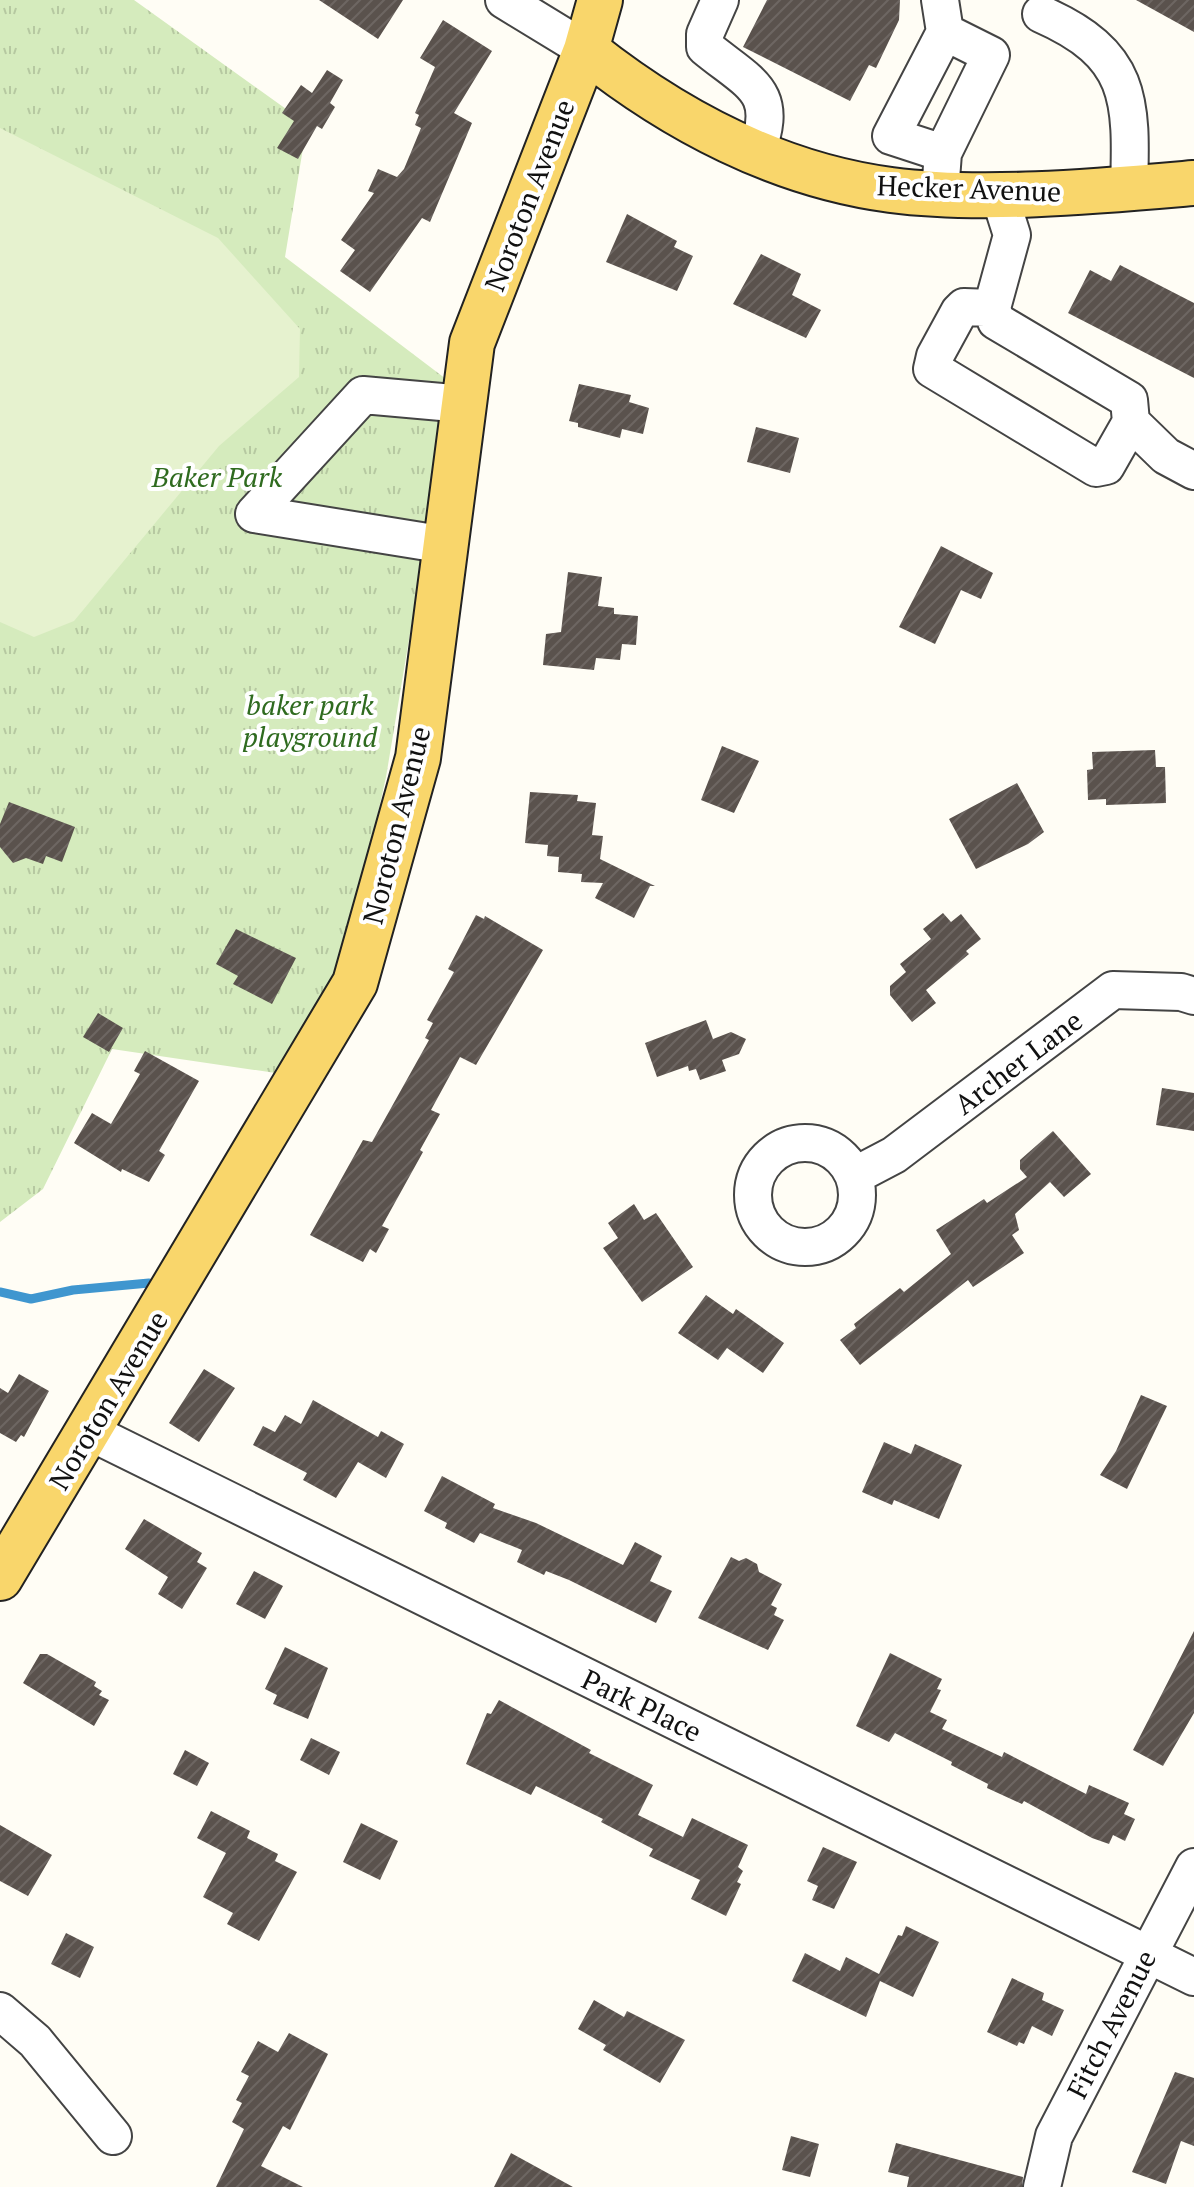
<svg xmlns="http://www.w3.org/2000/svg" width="1194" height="2187" viewBox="0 0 1194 2187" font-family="'PT Serif',serif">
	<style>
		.park { fill: url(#park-tufts) }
		.pitch { fill: #e6f2cf }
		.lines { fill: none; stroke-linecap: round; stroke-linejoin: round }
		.stream { stroke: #3f96cf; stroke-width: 9 }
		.building { fill: url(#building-hatch) }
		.minor-casing { stroke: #444; stroke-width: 40 }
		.major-casing { stroke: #222; stroke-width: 48 }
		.minor { stroke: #fff; stroke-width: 36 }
		.major { stroke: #f9d66b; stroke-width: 44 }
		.labels { text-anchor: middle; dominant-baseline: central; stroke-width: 8; stroke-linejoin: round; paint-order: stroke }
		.street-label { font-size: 28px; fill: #111; stroke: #fff }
		.park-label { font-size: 28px; font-style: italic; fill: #2f6b1f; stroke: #fff }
	</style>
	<defs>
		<pattern id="park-tufts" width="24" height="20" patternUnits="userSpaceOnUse" patternTransform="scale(2)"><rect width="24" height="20" fill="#d5ebbd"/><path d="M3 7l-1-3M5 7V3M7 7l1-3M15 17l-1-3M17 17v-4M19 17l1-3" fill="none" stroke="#b6c8a1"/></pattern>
		<pattern id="building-hatch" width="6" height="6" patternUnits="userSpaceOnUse" patternTransform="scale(2)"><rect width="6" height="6" fill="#5a524d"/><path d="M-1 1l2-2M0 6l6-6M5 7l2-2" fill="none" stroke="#6d6662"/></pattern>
	</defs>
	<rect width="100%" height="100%" fill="#fffdf5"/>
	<!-- park -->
	<path class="park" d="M 0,0 L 134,0 L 307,124 L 285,257 L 446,379 L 436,478 L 386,777 L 350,939 L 289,1075 L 112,1049 L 43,1189 L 0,1222 Z"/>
	<!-- pitch -->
	<path class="pitch" d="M 0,128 L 218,238 L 300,329 L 299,377 L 219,446 L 74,621 L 34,637 L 0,622 Z"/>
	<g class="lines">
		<!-- stream -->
		<path class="stream" d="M 0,1292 L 31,1299 L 73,1290 L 149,1283"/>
	</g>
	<!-- building -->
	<path class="building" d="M 319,0 L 403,0 L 378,39 Z
		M 767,0 L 900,0 L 899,20 L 876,68 L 869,65 L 850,101 L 743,47 Z
		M 1136,0 L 1194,0 L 1194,32 Z
		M 443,20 L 492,51 L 454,113 L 472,123 L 430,222 L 422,218 L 370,292 L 340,271 L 355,250 L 341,240 L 374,193 L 368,191 L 378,169 L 397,177 L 404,169 L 421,128 L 415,125 L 419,115 L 415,113 L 435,67 L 420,58 Z
		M 327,70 L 343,80 L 330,103 L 335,107 L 322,129 L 317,126 L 298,159 L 277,148 L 294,121 L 282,113 L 301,85 L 312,93 Z
		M 627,214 L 677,241 L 674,247 L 693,256 L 677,291 L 606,262 Z
		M 761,254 L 801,274 L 792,295 L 821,310 L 806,338 L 733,304 Z
		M 1120,265 L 1194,303 L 1194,378 L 1068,313 L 1090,270 L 1111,281 Z
		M 579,384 L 631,395 L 629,402 L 649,408 L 643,434 L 622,429 L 620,438 L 578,427 L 578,423 L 569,421 Z
		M 756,427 L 799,438 L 790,473 L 747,462 Z
		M 941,546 L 993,573 L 981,599 L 961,590 L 935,644 L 899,627 Z
		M 568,572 L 602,577 L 598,606 L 614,608 L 614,614 L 638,616 L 636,645 L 622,644 L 620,660 L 596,658 L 594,670 L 543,665 L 546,634 L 561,632 Z
		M 722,746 L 759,761 L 734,813 L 701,800 Z
		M 1155,750 L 1156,767 L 1165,767 L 1166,803 L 1106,805 L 1106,799 L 1088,800 L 1087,770 L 1093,769 L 1092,752 Z
		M 1017,783 L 1044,832 L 1028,844 L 976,869 L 949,819 Z
		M 530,792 L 578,795 L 577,801 L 596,803 L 592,835 L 603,836 L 600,859 L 655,886 L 650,886 L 634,918 L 595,898 L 603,883 L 581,882 L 582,874 L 558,872 L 559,857 L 547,856 L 548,845 L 525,843 Z
		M 9,802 L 75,827 L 62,862 L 46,856 L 43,864 L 26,858 L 13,863 L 0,847 L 0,824 Z
		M 943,913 L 951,922 L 961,914 L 981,939 L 966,951 L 969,954 L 926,990 L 936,1003 L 912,1022 L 890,995 L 890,986 L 906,972 L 900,964 L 931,939 L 923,929 Z
		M 476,915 L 484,919 L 485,916 L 543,950 L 476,1065 L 460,1057 L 431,1110 L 440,1114 L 420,1150 L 423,1152 L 382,1226 L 389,1229 L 376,1253 L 370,1249 L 363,1262 L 310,1235 L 363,1140 L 372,1142 L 429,1040 L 425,1038 L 433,1023 L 427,1020 L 454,972 L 448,969 Z
		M 236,929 L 296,958 L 272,1004 L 233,984 L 238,976 L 216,964 Z
		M 98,1013 L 123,1028 L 109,1052 L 83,1037 Z
		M 706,1020 L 713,1039 L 731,1032 L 746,1039 L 739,1054 L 722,1060 L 726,1071 L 700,1080 L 696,1069 L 689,1071 L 688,1066 L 657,1077 L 645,1043 Z
		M 145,1051 L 199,1081 L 159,1151 L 165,1155 L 149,1182 L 122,1169 L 121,1172 L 74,1143 L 92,1113 L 111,1124 L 140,1074 L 134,1071 Z
		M 1162,1088 L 1194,1093 L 1194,1131 L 1156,1125 Z
		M 1053,1131 L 1091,1174 L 1064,1197 L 1050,1182 L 1015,1214 L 1019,1230 L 1012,1235 L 1024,1253 L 973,1287 L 968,1280 L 860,1365 L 840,1340 L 856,1328 L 854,1324 L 900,1288 L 904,1292 L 951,1254 L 936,1230 L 984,1199 L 987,1203 L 1027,1177 L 1020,1169 L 1020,1160 Z
		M 634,1204 L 644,1220 L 656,1213 L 693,1267 L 642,1302 L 603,1248 L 618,1238 L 608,1223 Z
		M 706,1295 L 733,1314 L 736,1309 L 784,1343 L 763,1373 L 727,1348 L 718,1360 L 678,1333 Z
		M 204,1369 L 235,1388 L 199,1442 L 169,1423 Z
		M 19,1374 L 49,1391 L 24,1437 L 21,1435 L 16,1442 L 0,1433 L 0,1388 L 8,1393 Z
		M 1141,1395 L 1167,1406 L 1127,1489 L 1100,1475 L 1116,1451 Z
		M 313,1400 L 378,1437 L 381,1431 L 404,1444 L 386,1478 L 358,1462 L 336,1498 L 303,1480 L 307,1473 L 253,1445 L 263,1426 L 275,1432 L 285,1415 L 301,1424 Z
		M 884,1442 L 911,1454 L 915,1444 L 962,1465 L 939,1519 L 894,1500 L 892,1505 L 862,1492 Z
		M 442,1476 L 495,1504 L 493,1508 L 536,1523 L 623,1565 L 635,1542 L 662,1556 L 650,1581 L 672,1591 L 656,1623 L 569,1580 L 546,1571 L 544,1575 L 517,1562 L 522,1550 L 480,1533 L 474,1543 L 445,1528 L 447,1523 L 424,1511 Z
		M 144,1519 L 202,1553 L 197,1562 L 207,1568 L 182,1609 L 158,1594 L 168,1577 L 125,1549 Z
		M 731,1557 L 739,1561 L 746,1558 L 757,1564 L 759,1572 L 782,1584 L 771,1605 L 777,1608 L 774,1615 L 784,1620 L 768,1650 L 698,1618 Z
		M 254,1571 L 283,1586 L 265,1619 L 236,1604 Z
		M 1194,1631 L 1194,1713 L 1163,1766 L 1133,1750 Z
		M 285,1647 L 328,1668 L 308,1719 L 273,1704 L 277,1695 L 265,1689 Z
		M 890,1653 L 942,1679 L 937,1689 L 941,1690 L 930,1712 L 947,1720 L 942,1729 L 1002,1757 L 1004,1752 L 1086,1794 L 1089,1785 L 1129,1803 L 1124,1814 L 1135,1819 L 1125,1841 L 1113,1835 L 1109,1844 L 1092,1838 L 1024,1801 L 1022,1804 L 987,1788 L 988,1784 L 951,1765 L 952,1762 L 895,1733 L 889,1742 L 856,1726 Z
		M 40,1654 L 47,1654 L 96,1682 L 94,1686 L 102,1691 L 99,1695 L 109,1700 L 94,1726 L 23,1683 Z
		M 499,1700 L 591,1750 L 589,1753 L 653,1785 L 638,1815 L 683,1837 L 692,1818 L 748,1845 L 738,1867 L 743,1871 L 737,1882 L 741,1884 L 726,1916 L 691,1899 L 700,1880 L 649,1856 L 653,1849 L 601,1822 L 603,1819 L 536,1786 L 531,1795 L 466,1764 L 487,1713 L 491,1714 Z
		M 311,1738 L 340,1752 L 329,1775 L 300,1760 Z
		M 185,1750 L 209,1763 L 197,1786 L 173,1774 Z
		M 211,1811 L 250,1831 L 247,1838 L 278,1854 L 275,1861 L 297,1872 L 259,1941 L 227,1924 L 233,1913 L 203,1897 L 226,1853 L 197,1838 Z
		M 361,1823 L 398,1841 L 380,1880 L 343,1862 Z
		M 0,1825 L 52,1855 L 28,1896 L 0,1881 Z
		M 823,1847 L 857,1862 L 834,1909 L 812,1900 L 818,1886 L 807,1881 Z
		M 906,1926 L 939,1942 L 913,1997 L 880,1981 L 866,2017 L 792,1981 L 805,1953 L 840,1971 L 846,1957 L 879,1974 L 898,1935 L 902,1936 Z
		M 66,1933 L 94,1947 L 80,1978 L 51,1964 Z
		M 1012,1978 L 1044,1993 L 1042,2000 L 1064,2010 L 1052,2036 L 1032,2026 L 1024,2044 L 1019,2042 L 1017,2046 L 987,2032 Z
		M 594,2000 L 624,2017 L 627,2011 L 685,2040 L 660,2083 L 603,2050 L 606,2045 L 578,2029 Z
		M 289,2033 L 328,2054 L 290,2130 L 283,2126 L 261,2166 L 303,2187 L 216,2187 L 244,2129 L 232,2122 L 242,2103 L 236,2100 L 249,2076 L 241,2072 L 258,2041 L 278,2052 Z
		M 1175,2072 L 1194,2078 L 1194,2146 L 1181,2141 L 1166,2184 L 1132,2172 Z
		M 791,2136 L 819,2144 L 810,2177 L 782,2170 Z
		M 896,2143 L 1023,2177 L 1022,2187 L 907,2187 L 909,2177 L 888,2172 Z
		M 511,2153 L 573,2187 L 494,2187 Z"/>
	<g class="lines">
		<defs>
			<path id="minor" d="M 504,0 L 586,50
				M 720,0 L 705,34 L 705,47 C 751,85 780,90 756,154
				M 1041,14 C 1132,54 1132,98 1129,189
				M 943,153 L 991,55 L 945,32
				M 940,192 L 943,153 L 891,136 L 945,32 L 940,0
				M 992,308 L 964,307 L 959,312 L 935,356 L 932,369 L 1096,468 L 1106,466 L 1131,422 L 1129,400 L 996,321 L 992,308 L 1012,235 L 999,194
				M 1131,422 L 1166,456 L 1194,471
				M 446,545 L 254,514 L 363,395 L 464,404
				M753 1195a52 52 0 1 1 104 0a52 52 0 1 1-104 0Z
				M 854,1176 L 894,1155 L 1113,990 L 1181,992 L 1194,996
				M 90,1432 L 1194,1977
				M 0,2011 L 35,2041 L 113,2136
				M 1042,2187 L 1054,2136 L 1194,1867"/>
			<path id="major" d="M 586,50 C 674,120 778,175 891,190 C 982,202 1101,191 1194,183
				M 0,1578 L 355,983 L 418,758 L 472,343 L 586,50 L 600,0"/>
		</defs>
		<!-- minor casing -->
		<use href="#minor" class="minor-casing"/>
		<!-- major casing -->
		<use href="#major" class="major-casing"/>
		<!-- minor -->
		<use href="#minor" class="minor"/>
		<!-- major -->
		<use href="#major" class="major"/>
	</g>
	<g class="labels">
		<!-- street labels -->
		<g class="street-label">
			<text transform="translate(969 188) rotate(2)">Hecker Avenue</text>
			<text transform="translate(529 195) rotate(-69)">Noroton Avenue</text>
			<text transform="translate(396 825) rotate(-76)">Noroton Avenue</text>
			<text transform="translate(1018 1062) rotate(-37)">Archer Lane</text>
			<text transform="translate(108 1400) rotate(-59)">Noroton Avenue</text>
			<text transform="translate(642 1705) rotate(26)">Park Place</text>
			<text transform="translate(1111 2024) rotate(-63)">Fitch Avenue</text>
		</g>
		<!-- park labels -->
		<g class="park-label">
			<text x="217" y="476">Baker Park</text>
			<text x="310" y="704">baker park<tspan x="310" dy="32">playground</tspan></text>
		</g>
	</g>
</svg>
